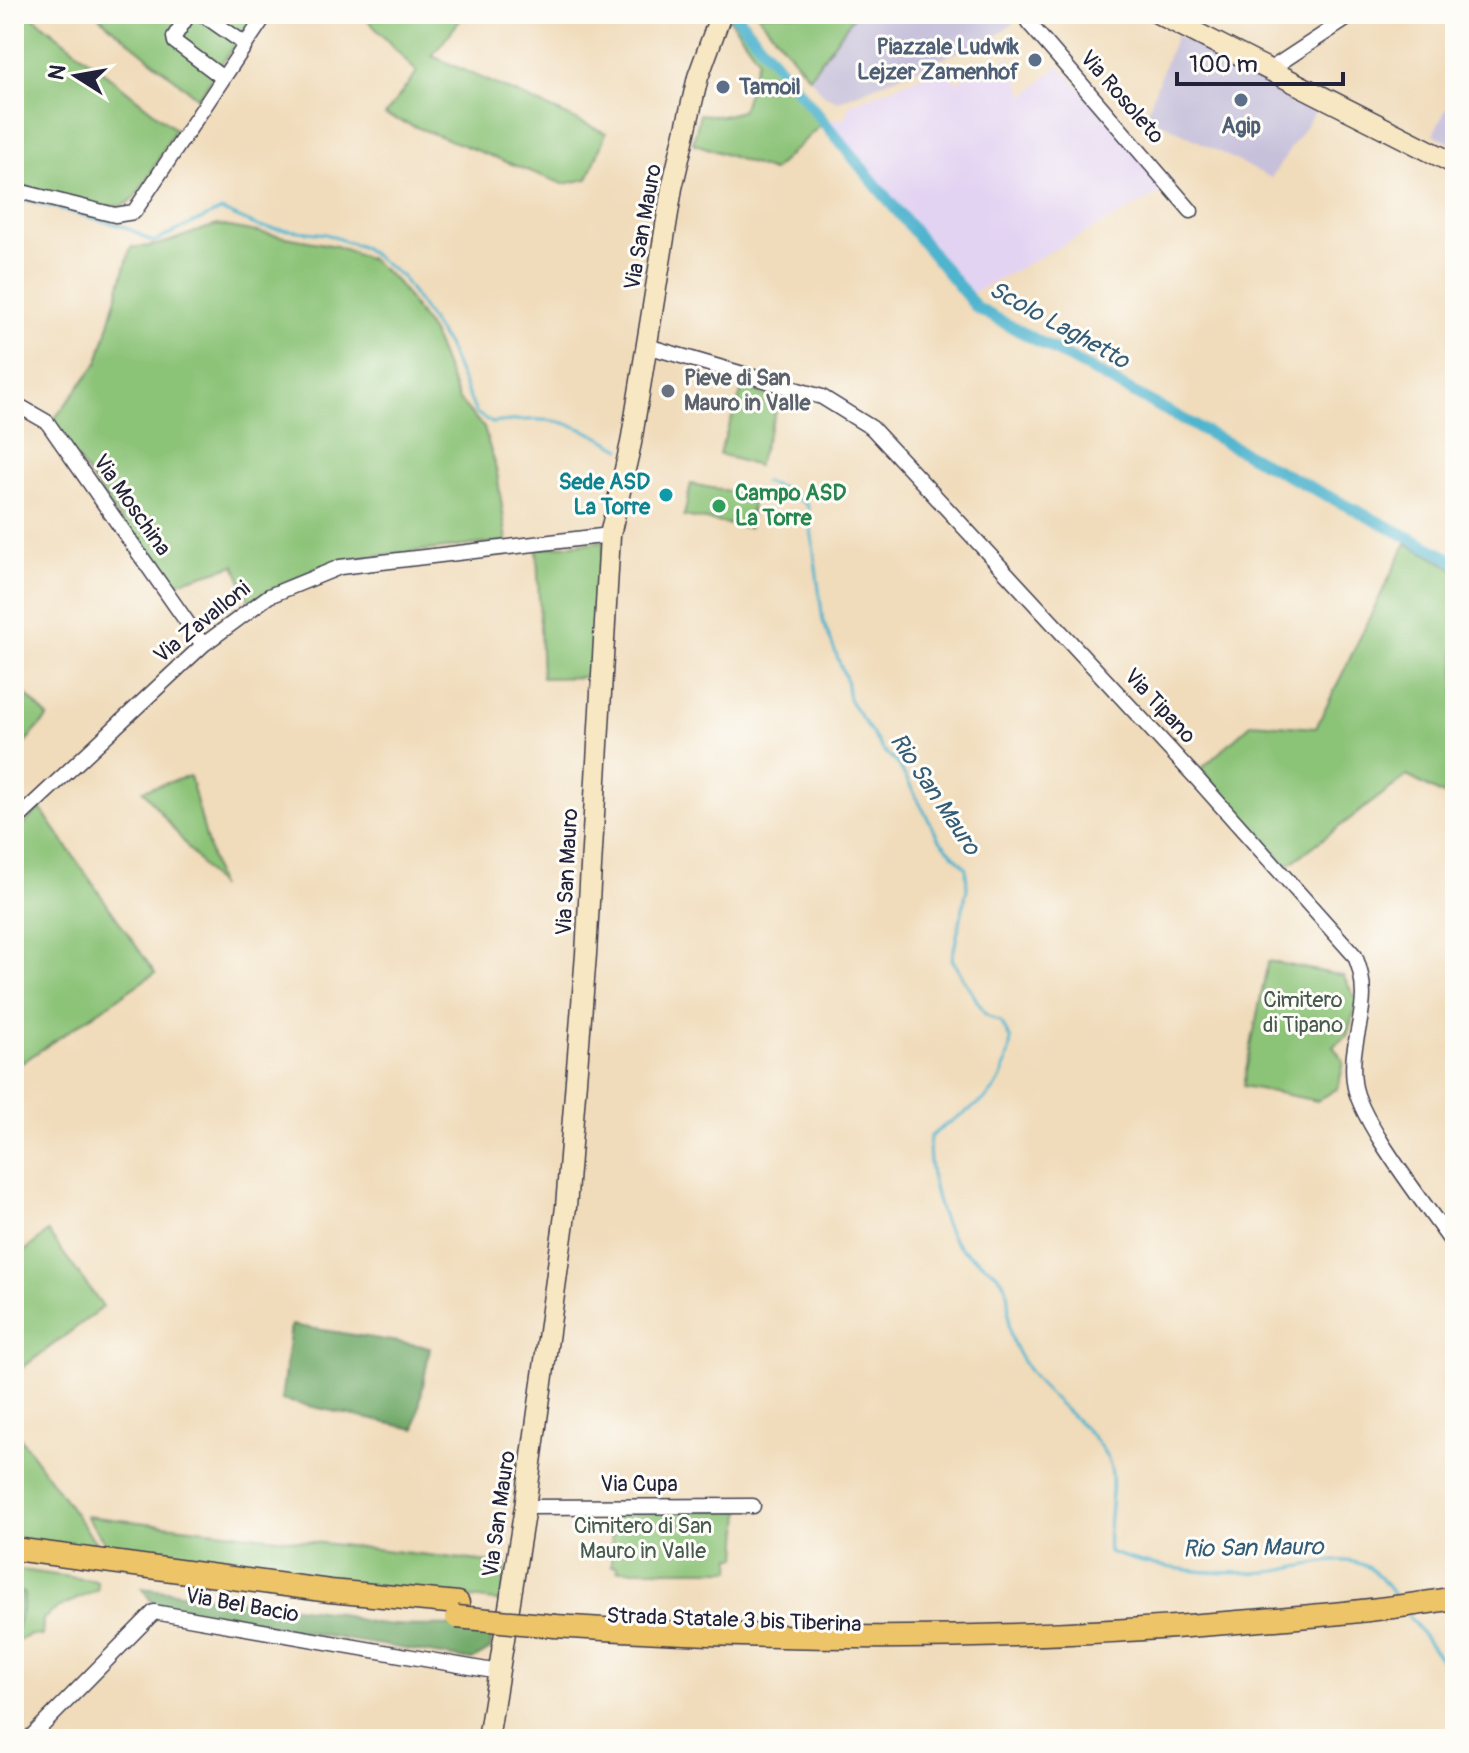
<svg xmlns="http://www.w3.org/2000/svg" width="1469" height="1753" viewBox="0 0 1469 1753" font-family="Pangolin,sans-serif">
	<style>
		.built { fill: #e3d3f2 }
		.industrial { fill: #c6c0da }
		.green { fill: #8bc377; stroke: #567259; stroke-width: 2 }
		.forest { fill: #70a968; stroke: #496652; stroke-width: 2 }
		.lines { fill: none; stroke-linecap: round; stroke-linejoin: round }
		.stream { stroke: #50b4ce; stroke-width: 3 }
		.canal { stroke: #50b4ce; stroke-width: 12 }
		.minor-casing { stroke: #413e4e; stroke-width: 17 }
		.secondary-casing { stroke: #413e4e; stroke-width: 23 }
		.trunk-casing { stroke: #413e4e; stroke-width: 25 }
		.minor { stroke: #fff; stroke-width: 14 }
		.secondary { stroke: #f8e7c3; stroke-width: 20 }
		.trunk { stroke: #eec469; stroke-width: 22 }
		.trunk-bridge-casing { stroke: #413e4e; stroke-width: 25; stroke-linecap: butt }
		.trunk-bridge { stroke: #eec469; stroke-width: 22 }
		.service-dot { fill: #5c6f8a; stroke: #fdfcf7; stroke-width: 3 }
		.worship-dot { fill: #6b7280; stroke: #fdfcf7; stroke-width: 3 }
		.culture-dot { fill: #0f9aa8; stroke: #fdfcf7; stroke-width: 3 }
		.leisure-dot { fill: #2e9e5b; stroke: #fdfcf7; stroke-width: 3 }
		.labels { text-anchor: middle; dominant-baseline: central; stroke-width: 6; stroke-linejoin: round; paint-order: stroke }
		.service-label { font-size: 22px; font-weight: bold; fill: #4e5e75; stroke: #fdfcf7; text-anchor: end }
		.street-label { font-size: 22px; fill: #22223b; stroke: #fdfcf7 }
		.worship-label { font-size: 22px; font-weight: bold; fill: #5b616d; stroke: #fdfcf7; text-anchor: start }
		.culture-label { font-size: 22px; font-weight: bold; fill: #0d838f; stroke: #fdfcf7; text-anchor: end }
		.leisure-label { font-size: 22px; font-weight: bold; fill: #27864d; stroke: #fdfcf7; text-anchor: start }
		.park-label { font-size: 22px; fill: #475a50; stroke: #fdfcf7 }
		.water-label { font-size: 24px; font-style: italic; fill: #345c76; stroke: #fdfcf7 }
	</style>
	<rect width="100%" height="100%" fill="#fdfcf7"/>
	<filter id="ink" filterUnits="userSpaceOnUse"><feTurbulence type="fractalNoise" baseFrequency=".0125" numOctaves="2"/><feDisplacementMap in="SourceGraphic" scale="16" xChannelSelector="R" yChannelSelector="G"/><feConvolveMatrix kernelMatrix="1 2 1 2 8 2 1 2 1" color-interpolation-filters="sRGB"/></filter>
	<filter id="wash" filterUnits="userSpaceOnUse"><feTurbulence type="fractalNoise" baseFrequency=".006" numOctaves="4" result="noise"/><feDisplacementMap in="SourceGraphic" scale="32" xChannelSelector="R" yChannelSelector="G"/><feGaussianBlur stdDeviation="1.8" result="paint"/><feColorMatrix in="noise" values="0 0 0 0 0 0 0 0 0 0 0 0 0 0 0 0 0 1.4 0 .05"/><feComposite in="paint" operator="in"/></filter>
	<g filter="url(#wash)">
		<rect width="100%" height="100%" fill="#f0dbba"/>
		<!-- built -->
		<path class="built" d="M 1009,57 L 1025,96 L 1059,65 L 1168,189 L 967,296 L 825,121 L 846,118 L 849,105 L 944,67 L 956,82 Z"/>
		<!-- industrial -->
		<path class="industrial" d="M 850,14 L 1025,14 L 998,35 L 839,101 L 825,96 L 809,77 L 853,17 Z
			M 1176,35 L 1320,104 L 1271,178 L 1146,115 Z
			M 1455,92 L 1455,146 L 1433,134 Z"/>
		<!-- green -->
		<path class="green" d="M 14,14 L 30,14 L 175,129 C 164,147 144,192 128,203 C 110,215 34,192 14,181 Z
			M 102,14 L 256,14 L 198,98 L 99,17 Z
			M 362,14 L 465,14 L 432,56 L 606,133 L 588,179 L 563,184 L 385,115 L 417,72 Z
			M 731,14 L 742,14 L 825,121 L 772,171 L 693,143 L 700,114 L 722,116 L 742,111 L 758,59 L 729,18 Z
			M 757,14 L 850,14 L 853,17 L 809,77 Z
			M 218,225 L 336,246 L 372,260 L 398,283 L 432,333 L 459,400 L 484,428 L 497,473 L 507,541 L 349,559 L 315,569 L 249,601 L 235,565 L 166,586 L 52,422 L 98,362 L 131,247 C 162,249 188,232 218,225 Z
			M 743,387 L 780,400 L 757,466 L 719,454 Z
			M 691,484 L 753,496 L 749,528 L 684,516 Z
			M 604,541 L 594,677 L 542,678 L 537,549 Z
			M 1406,543 L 1455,569 L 1455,801 L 1407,776 L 1287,866 L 1201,769 L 1252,723 L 1316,728 Z
			M 14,683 L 48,717 L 21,747 L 14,741 Z
			M 190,776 L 219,887 L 143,790 Z
			M 40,808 L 155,973 L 14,1068 L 14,834 Z
			M 1268,961 L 1343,976 L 1357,1001 L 1347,1036 L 1333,1046 L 1344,1062 L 1338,1088 L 1317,1101 L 1243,1086 Z
			M 48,1232 L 103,1307 L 14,1374 L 14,1260 Z
			M 14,1429 L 101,1550 L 19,1539 L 14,1533 Z
			M 741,1510 L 738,1557 L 732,1557 L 731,1570 L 617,1570 L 617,1566 L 611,1566 L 612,1512 Z
			M 86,1516 L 506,1564 L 502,1602 L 113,1553 Z
			M 14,1569 L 97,1581 L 98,1590 L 59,1607 L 43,1619 L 42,1636 L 30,1635 L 14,1643 L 23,1593 L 14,1591 Z"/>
		<!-- forest -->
		<path class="forest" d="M 291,1325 L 430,1347 L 415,1429 L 281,1400 Z
			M 142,1588 L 335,1612 C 387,1634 441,1622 495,1627 L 490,1649 L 472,1660 L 156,1608 Z
			M 14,1591 L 24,1593 L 24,1603 L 14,1641 Z"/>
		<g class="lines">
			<!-- stream -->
			<path class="stream" d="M 19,198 L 126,227 L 153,242 L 221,210 L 260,227 L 326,234 L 364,248 L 402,277 L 447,345 L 476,413 L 492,423 C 549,415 570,419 621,449
				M 764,482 L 786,489 L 808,506 L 823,621 L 846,679 L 849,699 L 883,750 L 899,765 L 939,839 L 966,868 L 967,889 L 952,959 L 985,1014 L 1001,1022 L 1011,1040 C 1000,1110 976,1098 930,1137 C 926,1165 940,1232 963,1250 C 976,1261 998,1269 1005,1285 C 1011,1299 1007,1318 1010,1333 C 1013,1346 1024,1365 1033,1376 C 1053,1404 1103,1435 1111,1468 C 1116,1489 1106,1525 1109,1552 C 1159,1570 1216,1575 1268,1572 C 1296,1570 1333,1554 1361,1564 C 1376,1569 1387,1585 1396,1598
				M 1407,1614 L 1455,1678"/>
			<!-- canal -->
			<path class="canal" d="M 735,14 L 977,308 L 1271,467 L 1455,561"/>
		</g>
	</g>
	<g filter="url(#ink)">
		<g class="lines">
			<defs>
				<path id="minor" d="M 189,14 L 174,37 L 175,42 L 223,78
					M 202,14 L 245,44
					M 1037,14 L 1028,22 L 1191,211
					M 1269,70 L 1345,20
					M 14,190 L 115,215 L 134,212 L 266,14
					M 647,346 L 822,397 L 872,428 L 1199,781 L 1355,956 C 1376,1006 1348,1035 1354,1082 C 1358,1121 1430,1210 1455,1247
					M 14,403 L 47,422 L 203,645
					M 14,822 L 203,645 L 269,596 L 340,567 L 610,535
					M 525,1507 L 753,1506
					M 29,1739 L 154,1612 L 499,1672"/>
				<path id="secondary" d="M 1159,14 L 1455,164
					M 488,1739 L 525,1507 L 566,1207 L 586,954 L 610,535 L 631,443 L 672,188 L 698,77 L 721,14"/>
				<path id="trunk" d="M 14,1549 L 330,1591 L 458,1603
					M 555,1626 C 779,1641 1002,1642 1226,1623 C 1303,1617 1379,1611 1455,1598"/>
			</defs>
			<!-- minor casing -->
			<use href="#minor" class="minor-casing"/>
			<!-- secondary casing -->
			<use href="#secondary" class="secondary-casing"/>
			<!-- trunk casing -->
			<use href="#trunk" class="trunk-casing"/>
			<!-- minor -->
			<use href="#minor" class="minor"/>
			<!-- secondary -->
			<use href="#secondary" class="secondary"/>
			<!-- trunk -->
			<use href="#trunk" class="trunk"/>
			<defs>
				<path id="trunk-bridge" d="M 457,1617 L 555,1626"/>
			</defs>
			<!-- trunk-bridge casing -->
			<use href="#trunk-bridge" class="trunk-bridge-casing"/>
			<!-- trunk-bridge -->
			<use href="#trunk-bridge" class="trunk-bridge"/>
		</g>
	</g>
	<!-- markers -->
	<g class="service-dot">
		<circle cx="1035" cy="60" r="8"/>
		<circle cx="723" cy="87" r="8"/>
		<circle cx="1241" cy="100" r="8"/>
	</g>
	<circle class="worship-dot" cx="668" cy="391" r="8"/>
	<circle class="culture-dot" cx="666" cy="495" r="8"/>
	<circle class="leisure-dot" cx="719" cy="506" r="8"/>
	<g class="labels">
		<!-- service labels -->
		<g class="service-label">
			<text x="1019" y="47">Piazzale Ludwik<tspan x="1019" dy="25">Lejzer Zamenhof</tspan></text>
			<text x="739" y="87" text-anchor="start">Tamoil</text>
			<text x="1241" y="126" text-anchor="middle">Agip</text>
		</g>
		<!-- street labels -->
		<g class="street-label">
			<text transform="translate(1122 97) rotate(49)">Via Rosoleto</text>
			<text transform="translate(643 227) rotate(-80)">Via San Mauro</text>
			<text transform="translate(132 505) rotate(55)">Via Moschina</text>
			<text transform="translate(202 622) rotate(-39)">Via Zavalloni</text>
			<text transform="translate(1160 706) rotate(47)">Via Tipano</text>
			<text transform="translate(567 872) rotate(-87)">Via San Mauro</text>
			<text x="639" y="1484">Via Cupa</text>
			<text transform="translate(499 1514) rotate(-82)">Via San Mauro</text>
			<text transform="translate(242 1605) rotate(10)">Via Bel Bacio</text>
			<text transform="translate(734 1620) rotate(2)">Strada Statale 3 bis Tiberina</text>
		</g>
		<!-- worship labels -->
		<g class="worship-label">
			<text x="684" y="378">Pieve di San<tspan x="684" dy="25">Mauro in Valle</tspan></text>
		</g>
		<!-- culture labels -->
		<g class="culture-label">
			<text x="650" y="482">Sede ASD<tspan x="650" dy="25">La Torre</tspan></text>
		</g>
		<!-- leisure labels -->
		<g class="leisure-label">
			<text x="735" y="493">Campo ASD<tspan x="735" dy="25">La Torre</tspan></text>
		</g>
		<!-- park labels -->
		<g class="park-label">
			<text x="1303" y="1000">Cimitero<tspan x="1303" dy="25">di Tipano</tspan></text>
			<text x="643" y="1526">Cimitero di San<tspan x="643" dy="25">Mauro in Valle</tspan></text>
		</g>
		<!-- water labels -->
		<g class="water-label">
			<text transform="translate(1059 325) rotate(29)">Scolo Laghetto</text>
			<text transform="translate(935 794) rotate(56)">Rio San Mauro</text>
			<text transform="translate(1253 1548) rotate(-1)">Rio San Mauro</text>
		</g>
	</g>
	<!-- margin -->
	<rect width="1469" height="1753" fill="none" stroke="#fdfcf7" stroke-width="48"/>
	<!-- north arrow -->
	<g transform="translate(76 76) rotate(281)" stroke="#fdfcf7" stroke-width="6" paint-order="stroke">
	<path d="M0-6L14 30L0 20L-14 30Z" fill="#22223b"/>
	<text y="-12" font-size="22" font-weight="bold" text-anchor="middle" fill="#22223b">N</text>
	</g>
	<!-- scale -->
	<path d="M1177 72v12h166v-12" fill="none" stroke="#22223b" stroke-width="4"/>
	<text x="1189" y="72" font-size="24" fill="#22223b" stroke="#fdfcf7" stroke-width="6" paint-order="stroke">100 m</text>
</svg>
